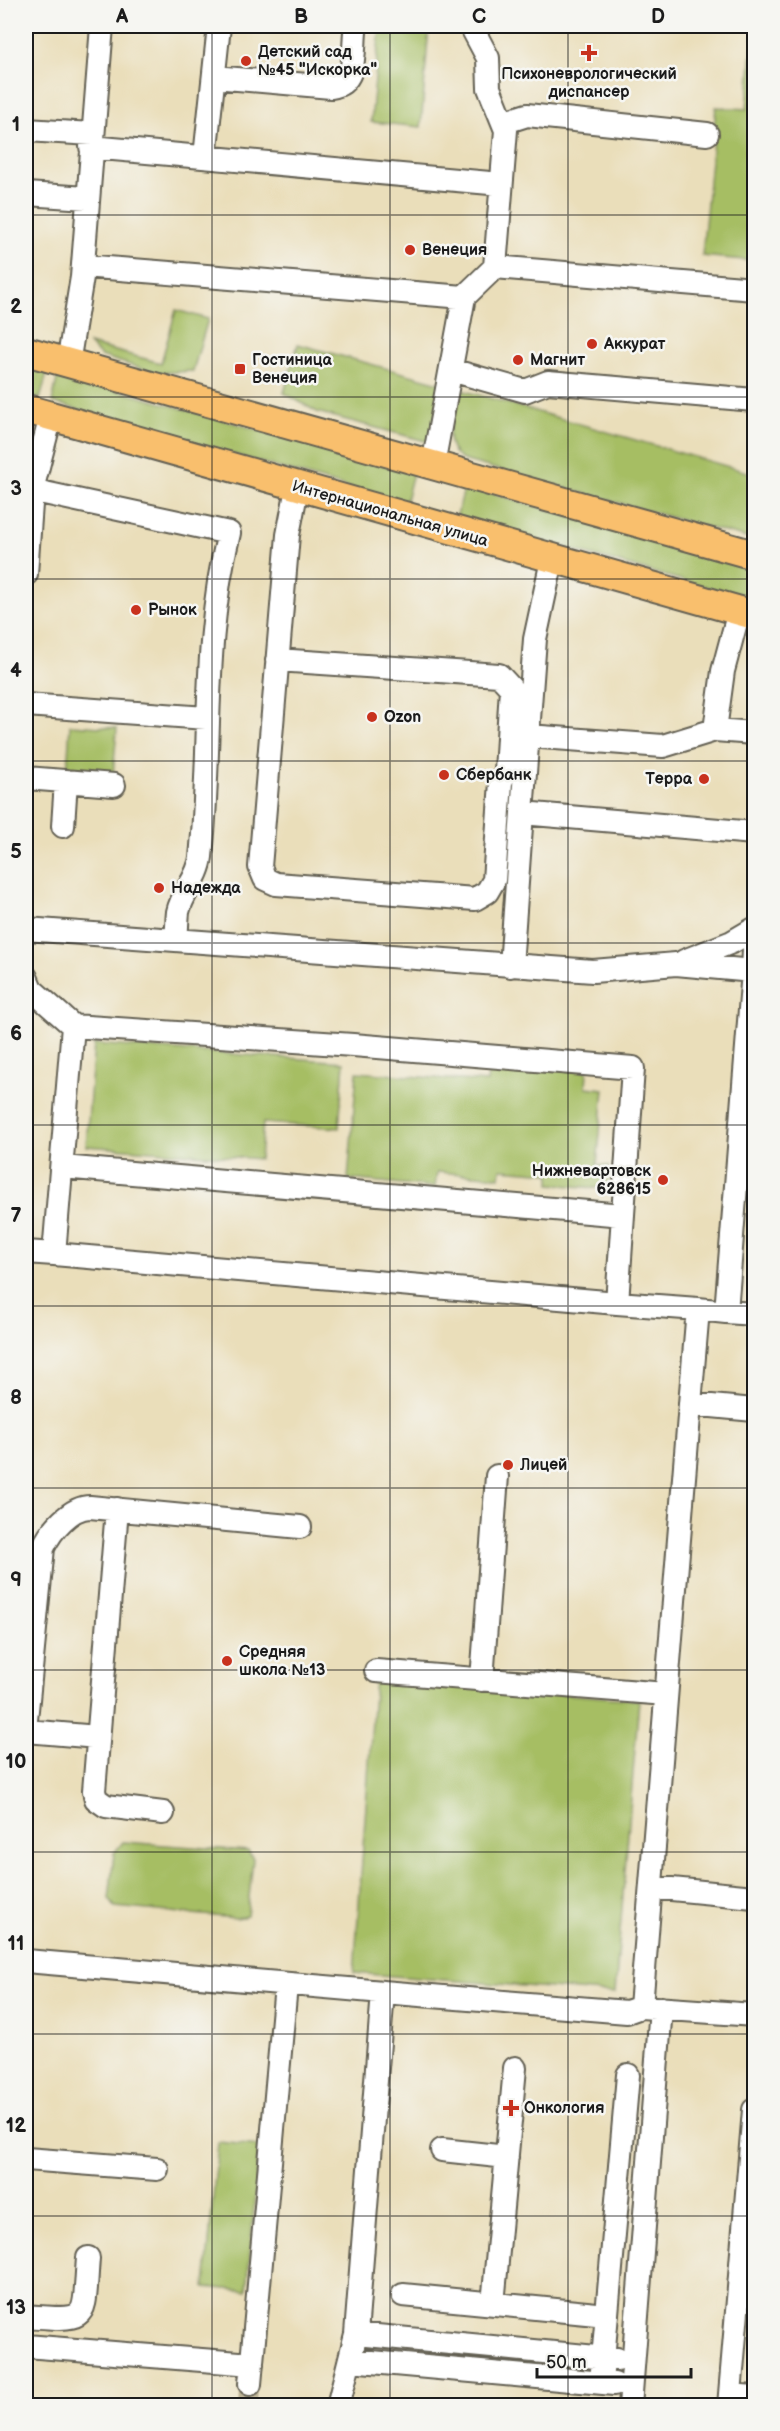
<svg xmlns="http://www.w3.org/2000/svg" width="780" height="2431" viewBox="0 0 780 2431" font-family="'Balsamiq Sans',sans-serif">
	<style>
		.green { fill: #a6be64; stroke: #616d40; stroke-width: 1.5 }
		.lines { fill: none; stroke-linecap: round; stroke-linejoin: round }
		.minor-tunnel { stroke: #c1b79a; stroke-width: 22; stroke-dasharray: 22 11; stroke-linecap: butt }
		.minor-casing { stroke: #646053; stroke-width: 26 }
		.major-casing { stroke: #646053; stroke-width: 32 }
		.minor { stroke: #fff; stroke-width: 22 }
		.major { stroke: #f9bf6d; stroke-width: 28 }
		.grid { fill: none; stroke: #1c1c1c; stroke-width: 1.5; stroke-opacity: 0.55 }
		.poi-dot { fill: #c8321e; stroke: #f6f6f2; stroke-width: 2 }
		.labels { text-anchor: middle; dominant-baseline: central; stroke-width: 5; stroke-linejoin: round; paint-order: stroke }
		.poi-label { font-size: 16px; font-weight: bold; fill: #1c1c1c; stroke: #f6f6f2; text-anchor: start }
		.street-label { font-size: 16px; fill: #1c1c1c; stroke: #f6f6f2 }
		.neatline { fill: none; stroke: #1c1c1c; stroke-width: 2 }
		.grid-label { font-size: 20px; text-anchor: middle; font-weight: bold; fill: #1c1c1c }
	</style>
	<rect width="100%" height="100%" fill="#f6f6f2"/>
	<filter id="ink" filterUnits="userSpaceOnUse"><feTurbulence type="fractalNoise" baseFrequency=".0167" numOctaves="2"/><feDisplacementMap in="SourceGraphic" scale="12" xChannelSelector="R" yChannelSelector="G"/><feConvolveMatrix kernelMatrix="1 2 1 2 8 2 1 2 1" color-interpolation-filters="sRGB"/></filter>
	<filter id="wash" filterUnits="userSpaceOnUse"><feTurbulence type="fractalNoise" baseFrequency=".008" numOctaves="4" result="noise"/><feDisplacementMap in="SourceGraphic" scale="24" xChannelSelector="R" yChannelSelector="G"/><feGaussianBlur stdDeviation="1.35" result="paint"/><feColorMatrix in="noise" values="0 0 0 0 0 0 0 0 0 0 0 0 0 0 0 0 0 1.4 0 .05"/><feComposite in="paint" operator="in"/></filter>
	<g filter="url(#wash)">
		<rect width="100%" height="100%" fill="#eadeba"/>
		<!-- green -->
		<path class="green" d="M 380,26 L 429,26 L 421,127 L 371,122 Z
			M 754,27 L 754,261 L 702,256 L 716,107 L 747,109 Z
			M 176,310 L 208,319 L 193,371 L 156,373 L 101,356 L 89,344 L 161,363 Z
			M 298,344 L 443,384 L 429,442 L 317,412 L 284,393 Z
			M 26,364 L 48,370 L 40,399 L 26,395 Z
			M 58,374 L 413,473 L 405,504 L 52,402 Z
			M 458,389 L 754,474 L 754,540 L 463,460 C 438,447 454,411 458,389 Z
			M 465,486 L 754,568 L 754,600 L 456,518 Z
			M 70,725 L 117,728 L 113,775 L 67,772 Z
			M 94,1044 L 344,1062 L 339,1128 L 263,1123 L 260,1159 L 86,1146 Z
			M 489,1062 L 587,1071 L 586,1087 L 604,1089 L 597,1165 L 609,1166 L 607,1189 L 550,1184 L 550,1173 L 501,1169 L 500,1177 L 437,1172 L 435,1187 L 348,1179 L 357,1072 L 487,1082 Z
			M 375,1679 L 639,1700 L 615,1993 L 354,1973 Z
			M 123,1842 L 248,1851 L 253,1859 L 247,1916 L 236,1918 L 115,1907 L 109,1899 L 114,1853 Z
			M 218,2142 L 259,2146 L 247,2291 L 205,2287 Z"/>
	</g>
	<g filter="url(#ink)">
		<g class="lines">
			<!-- minor-tunnel -->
			<path class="minor-tunnel" d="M 249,2406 L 250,2384"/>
			<defs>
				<path id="minor" d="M 214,77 L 331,87 C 357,84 353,53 355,32
					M 505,122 L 527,115 L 707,134
					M 26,130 L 92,134
					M 91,147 L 501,184
					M 205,157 L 219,26
					M 26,194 L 87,198
					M 83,266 L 464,297
					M 495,267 L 754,289
					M 68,364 L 82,277 L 102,26
					M 451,370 L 525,391 L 548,382 L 754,400
					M 433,465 L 464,297 L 495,267 L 506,130 L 489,88 L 488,58 L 471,26
					M 26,489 L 229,533 C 202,639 212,749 201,857 C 199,877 182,893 178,912 C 177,921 177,931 176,940
					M 552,560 L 535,639 L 522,813 L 754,833
					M 26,574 L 32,490 L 51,416
					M 277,660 L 499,675 L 511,688 L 506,771 L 501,782 L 494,880 L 487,892 L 475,899 L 276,884 L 265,879 L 260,867 L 288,535 L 297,488
					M 26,705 L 206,718
					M 715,730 L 723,671 L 739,611
					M 528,736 L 663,746 L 715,730 L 754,733
					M 26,778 L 114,785
					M 63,826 L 66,781
					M 26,929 L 593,971 L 676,964 L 753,971 L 726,1312 L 698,1309
					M 684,961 L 732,942 L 754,929
					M 511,966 L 522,813
					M 753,971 L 754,949
					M 26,977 L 31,989 L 73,1026
					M 62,1167 L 623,1215
					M 26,1252 L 54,1254 L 73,1026 L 353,1045 L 633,1068 L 617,1303 L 698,1309 L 690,1404
					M 54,1254 L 617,1303
					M 726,1312 L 754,1314
					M 117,1509 L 94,1791 L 96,1799 L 106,1806 L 163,1813
					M 376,1671 L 666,1694
					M 482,1680 L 497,1476
					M 26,1720 L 43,1548 C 51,1530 71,1507 90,1507 L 300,1527
					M 26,1731 L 98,1737
					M 651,1887 L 754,1897
					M 26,1961 L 383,1992
					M 641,2007 L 690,1404 L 754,1410
					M 442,2150 L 507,2157
					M 26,2159 L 157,2169
					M 403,2295 L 607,2315
					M 493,2304 L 515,2068
					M 26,2316 C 92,2321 83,2321 88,2258
					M 356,2334 L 617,2359
					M 26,2346 L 252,2364
					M 350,2360 L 614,2384
					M 601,2382 L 628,2075
					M 250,2384 L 286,1985
					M 730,2395 L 754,2397
					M 338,2406 L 356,2334 L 383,1992 L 627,2012 L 641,2007 L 754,2015
					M 630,2406 L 661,2008
					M 729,2406 L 754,2110"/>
				<path id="major" d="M 26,351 L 754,555
					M 26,409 L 754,615"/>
			</defs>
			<!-- minor casing -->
			<use href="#minor" class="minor-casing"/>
			<!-- major casing -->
			<use href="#major" class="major-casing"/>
			<!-- minor -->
			<use href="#minor" class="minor"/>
			<!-- major -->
			<use href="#major" class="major"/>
		</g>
	</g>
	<!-- grid -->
	<path class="grid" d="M 212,26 L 212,2406M 390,26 L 390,2406M 568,26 L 568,2406M 26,215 L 754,215M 26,397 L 754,397M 26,579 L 754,579M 26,761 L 754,761M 26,943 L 754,943M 26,1125 L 754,1125M 26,1306 L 754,1306M 26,1488 L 754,1488M 26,1670 L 754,1670M 26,1852 L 754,1852M 26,2034 L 754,2034M 26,2216 L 754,2216"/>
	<!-- markers -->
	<g class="poi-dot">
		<path d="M586 44h6v6h6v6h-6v6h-6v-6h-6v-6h6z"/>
		<circle cx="246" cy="61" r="6"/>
		<circle cx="410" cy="250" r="6"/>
		<circle cx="592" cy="344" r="6"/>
		<circle cx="518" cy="360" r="6"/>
		<rect x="234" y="363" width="12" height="12" rx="3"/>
		<circle cx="136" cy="610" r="6"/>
		<circle cx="372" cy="717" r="6"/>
		<circle cx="444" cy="775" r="6"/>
		<circle cx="704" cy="779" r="6"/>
		<circle cx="159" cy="888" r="6"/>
		<circle cx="663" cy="1180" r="6"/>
		<circle cx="508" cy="1465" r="6"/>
		<circle cx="227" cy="1661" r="6"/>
		<path d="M508 2099h6v6h6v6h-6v6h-6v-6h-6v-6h6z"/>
	</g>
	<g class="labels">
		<!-- poi labels -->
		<g class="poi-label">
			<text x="258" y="52">Детский сад<tspan x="258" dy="18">№45 "Искорка"</tspan></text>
			<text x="589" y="74" text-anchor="middle">Психоневрологический<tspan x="589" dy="18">диспансер</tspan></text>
			<text x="422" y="250">Венеция</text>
			<text x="604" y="344">Аккурат</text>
			<text x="252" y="360">Гостиница<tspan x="252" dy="18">Венеция</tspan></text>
			<text x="530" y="360">Магнит</text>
			<text x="148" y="610">Рынок</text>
			<text x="384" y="717">Ozon</text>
			<text x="456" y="775">Сбербанк</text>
			<text x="692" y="779" text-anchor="end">Терра</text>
			<text x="171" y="888">Надежда</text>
			<text x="651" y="1171" text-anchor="end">Нижневартовск<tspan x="651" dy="18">628615</tspan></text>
			<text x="520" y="1465">Лицей</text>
			<text x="239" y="1652">Средняя<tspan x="239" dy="18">школа №13</tspan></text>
			<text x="524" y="2108">Онкология</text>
		</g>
		<!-- street labels -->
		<g class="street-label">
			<text transform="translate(390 514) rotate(16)">Интернациональная улица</text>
		</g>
	</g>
	<!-- margin -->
	<rect width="780" height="2431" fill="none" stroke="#f6f6f2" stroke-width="66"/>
	<!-- scale -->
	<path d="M537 2368v9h154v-9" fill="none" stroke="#1c1c1c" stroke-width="3"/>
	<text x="546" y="2368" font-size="18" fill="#1c1c1c" stroke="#f6f6f2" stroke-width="4.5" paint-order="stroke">50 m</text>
	<rect x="33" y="33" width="714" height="2365" class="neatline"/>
	<g class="grid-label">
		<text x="122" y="23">A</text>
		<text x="301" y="23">B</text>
		<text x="479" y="23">C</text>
		<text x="658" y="23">D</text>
		<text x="16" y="131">1</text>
		<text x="16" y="313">2</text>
		<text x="16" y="495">3</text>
		<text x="16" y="677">4</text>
		<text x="16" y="858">5</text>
		<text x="16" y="1040">6</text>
		<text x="16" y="1222">7</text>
		<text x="16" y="1404">8</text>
		<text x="16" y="1586">9</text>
		<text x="16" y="1768">10</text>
		<text x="16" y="1950">11</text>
		<text x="16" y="2132">12</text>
		<text x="16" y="2314">13</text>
	</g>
</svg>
